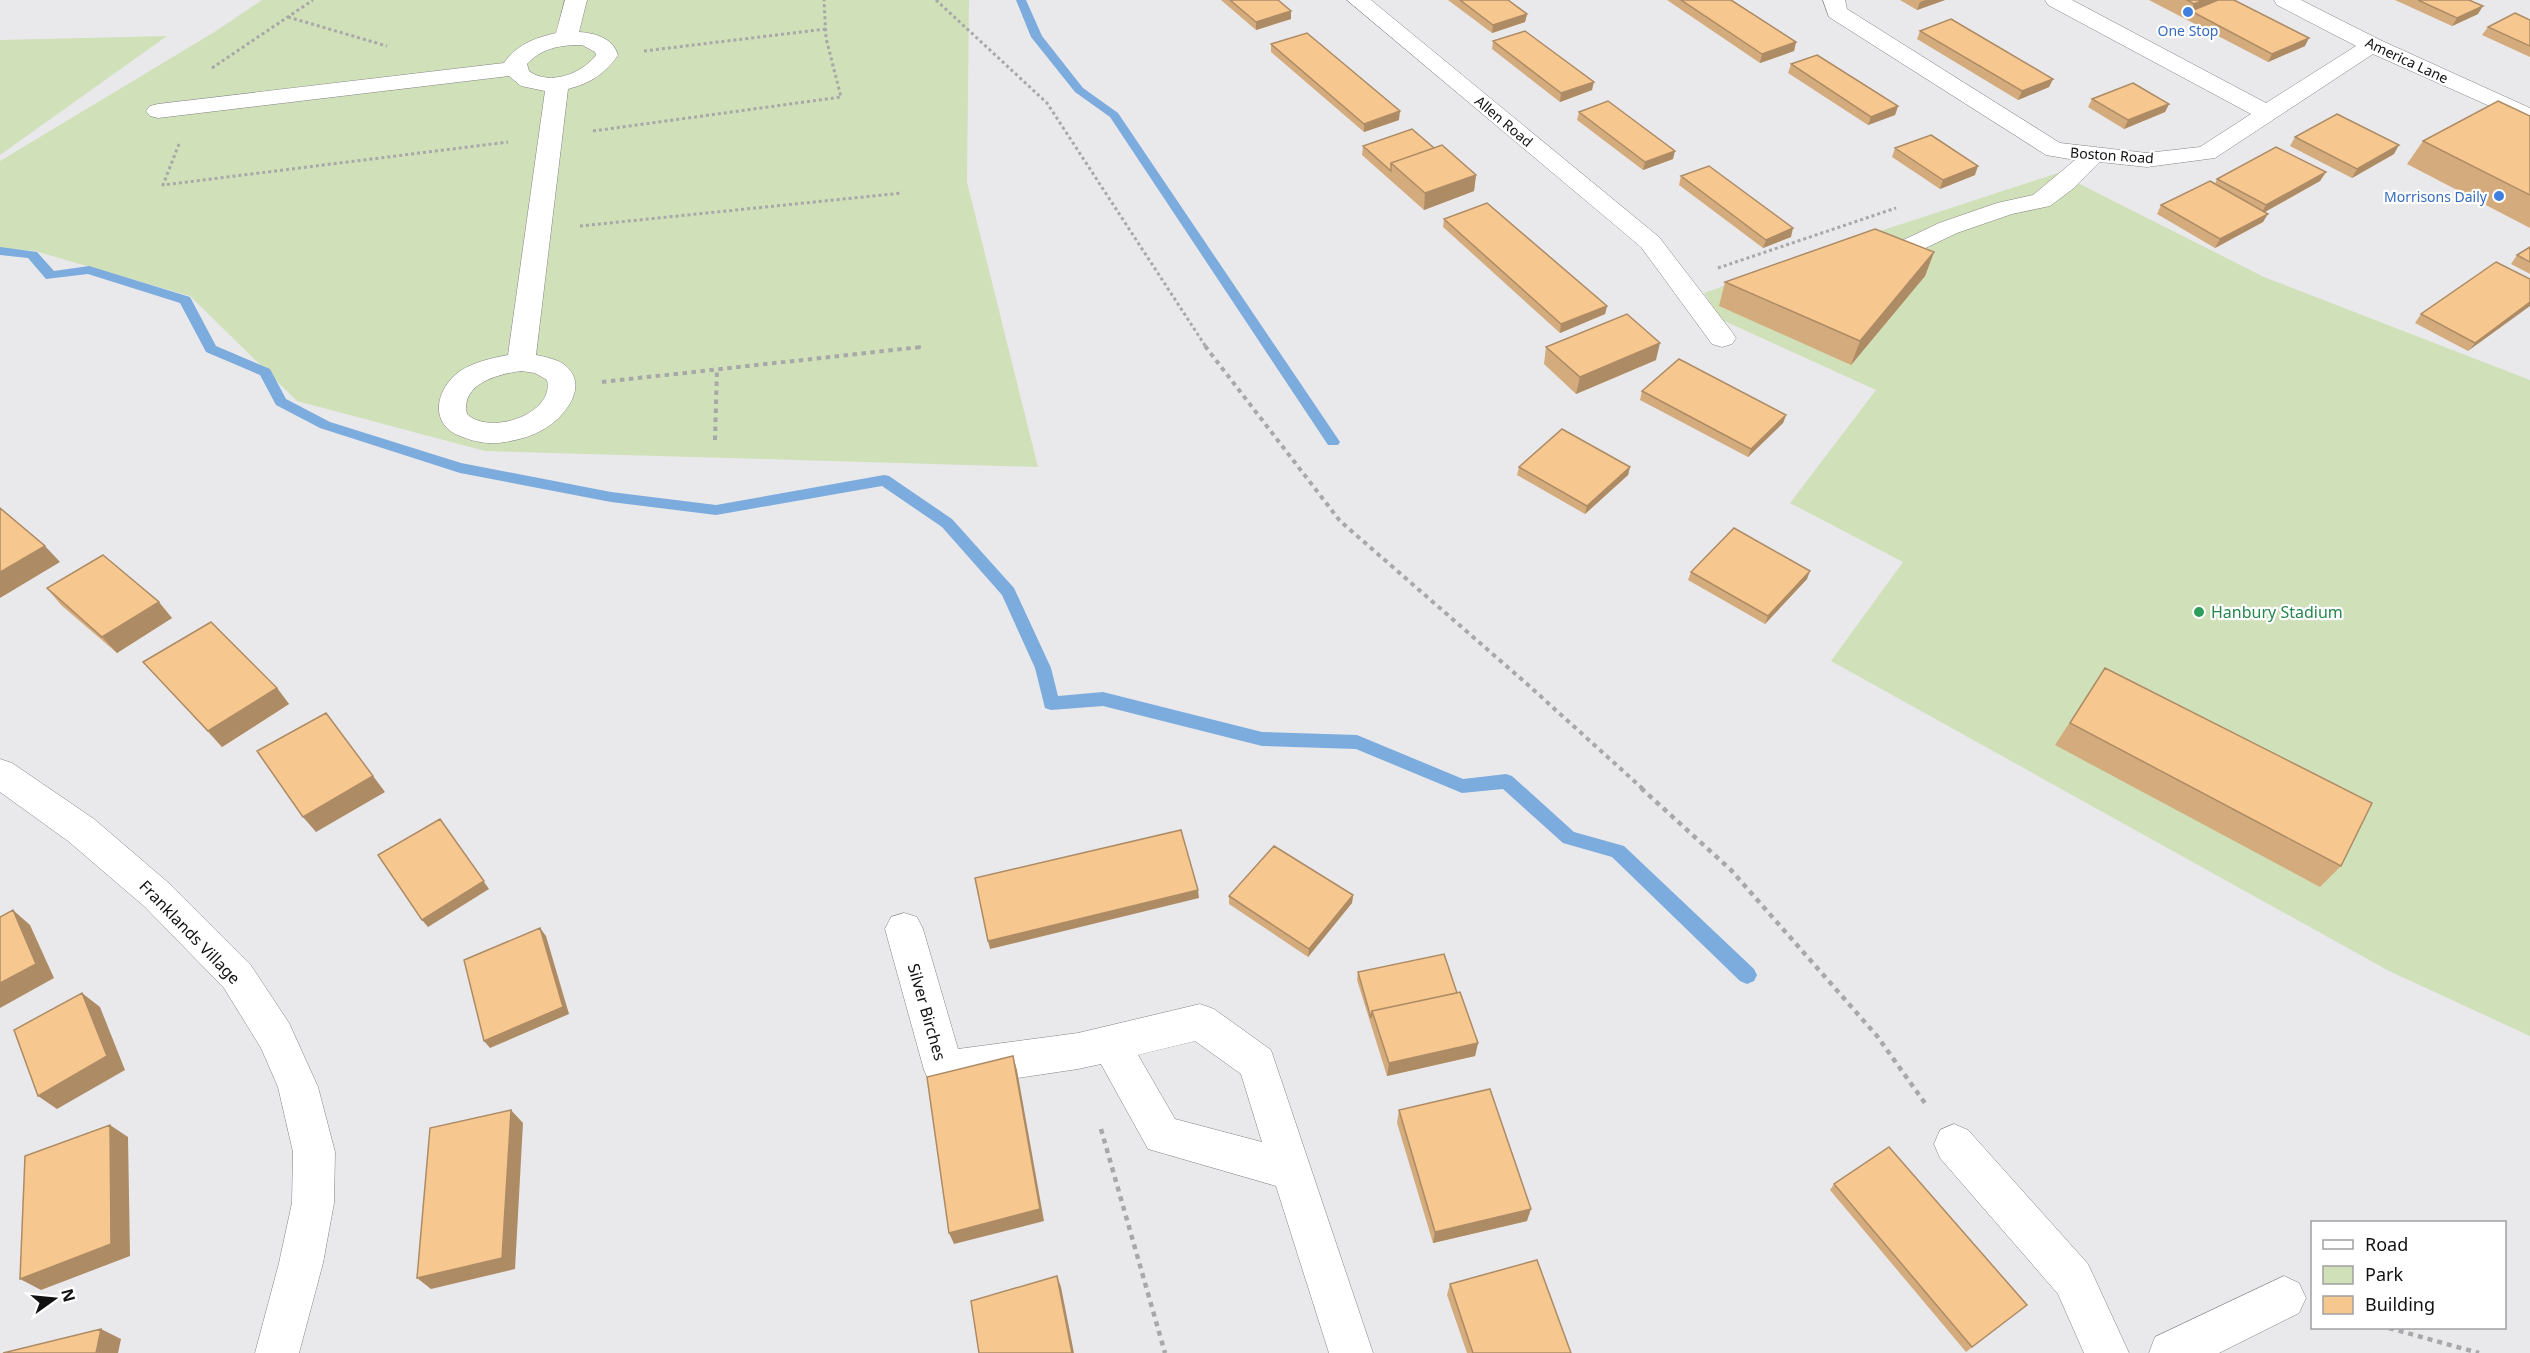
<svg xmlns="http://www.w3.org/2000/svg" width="2530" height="1353" viewBox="0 0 2530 1353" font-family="'Noto Sans',sans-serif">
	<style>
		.green { fill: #d0e0b9 }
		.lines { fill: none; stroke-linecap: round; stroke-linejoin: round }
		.stream { fill: #7cabde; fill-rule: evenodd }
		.minor-casing { stroke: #838385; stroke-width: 1 }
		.path-far2 { stroke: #a8a8a9; stroke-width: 3; stroke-dasharray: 3 3; stroke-linecap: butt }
		.path-far1 { stroke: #a8a8a9; stroke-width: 4; stroke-dasharray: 4.5 4.5; stroke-linecap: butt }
		.path { stroke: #a8a8a9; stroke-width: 4.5; stroke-dasharray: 5 5; stroke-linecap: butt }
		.minor { fill: #fff; fill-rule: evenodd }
		.wall { fill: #d4ab7c }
		.shaded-wall { fill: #ad8b65 }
		.building { fill: #f7c790; stroke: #ad8b65; stroke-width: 1.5 }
		.shop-dot { fill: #3f7fe0; stroke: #fff; stroke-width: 2 }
		.leisure-dot { fill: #2e9e5b; stroke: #fff; stroke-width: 2 }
		.labels { text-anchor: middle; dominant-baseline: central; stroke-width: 4.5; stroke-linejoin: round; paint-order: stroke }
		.far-shop-label { font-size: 14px; fill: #366cbe; stroke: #fff }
		.far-street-label { font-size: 14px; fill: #111112; stroke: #fff }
		.leisure-label { font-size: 16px; fill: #27864d; stroke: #fff; text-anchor: start }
		.street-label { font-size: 16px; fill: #111112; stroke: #fff }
	</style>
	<rect width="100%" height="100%" fill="#e9e9eb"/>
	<!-- green -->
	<path class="green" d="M 262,0 L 969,0 L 967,182 L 1038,467 L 485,451 L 297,401 L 190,296 L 35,251 L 0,248 L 0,161 L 216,31 Z
		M 167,36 L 0,155 L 0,40 Z
		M 2058,173 L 2264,277 L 2530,380 L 2530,1036 L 2389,971 L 1831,661 L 1903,562 L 1790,503 L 1876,390 L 1722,320 L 1704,293 L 1862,237 Z"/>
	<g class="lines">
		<!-- stream -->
		<path class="stream" d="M 1016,0 L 1026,0 L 1042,36 L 1083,88 L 1118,113 L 1338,439 L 1340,442 L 1338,445 L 1328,445 L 1110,117 L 1075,92 L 1031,37 Z
			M 0,247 L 37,252 L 54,271 L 89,266 L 190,297 L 216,346 L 270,369 L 286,399 L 330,422 L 461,463 L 611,492 L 716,505 L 884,475 L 889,476 L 952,519 L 1014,588 L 1051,668 L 1058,696 L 1103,692 L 1262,732 L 1357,735 L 1463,779 L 1506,774 L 1512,776 L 1574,832 L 1624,846 L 1754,969 L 1757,975 L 1754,981 L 1747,984 L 1740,981 L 1612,857 L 1563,843 L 1503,789 L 1462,793 L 1356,749 L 1262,746 L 1103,706 L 1051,710 L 1045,708 L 1035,668 L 1002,595 L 942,527 L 882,486 L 716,515 L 611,502 L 460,473 L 320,428 L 276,405 L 260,375 L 206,352 L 180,303 L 88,274 L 46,279 L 28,258 L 0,255 Z"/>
		<defs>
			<path id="minor" d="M 565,0 L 587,0 L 579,32 C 595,33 613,38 618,55 C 605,74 591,83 568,89 L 536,355 C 545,357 558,359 566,366 C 589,386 565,417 544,429 C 533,436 518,440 505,442 C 490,445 474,442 460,436 C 428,424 436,388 460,371 C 474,362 492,358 508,355 L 545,91 L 521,86 L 509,76 L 158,118 L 150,116 L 146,111 L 150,106 L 158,104 L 504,63 C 517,44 535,38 556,33 ZM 574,45 L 582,45 L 595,52 L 596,55 C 582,74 549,86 529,71 L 527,64 C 540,50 555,46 574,45 ZM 521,371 L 535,373 L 547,380 C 555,414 490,436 467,414 C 460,384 498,374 521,371 Z
				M 1347,0 L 1371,0 L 1659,237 L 1732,332 L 1736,338 L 1732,344 L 1722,347 L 1712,344 L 1641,247 Z
				M 1823,0 L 1845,0 L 1847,9 L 2060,143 L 2147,153 L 2200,147 L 2251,114 L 2048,5 L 2045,0 L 2072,0 L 2266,103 L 2356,46 L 2277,5 L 2274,0 L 2301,0 L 2380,40 L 2530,108 L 2530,124 L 2373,54 L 2215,158 L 2147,167 L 2100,162 L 2074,188 L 2050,206 L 2012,214 L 1957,233 L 1915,253 L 1906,256 L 1897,253 L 1893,248 L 1897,243 L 1939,223 L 1997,203 L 2033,195 L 2075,160 L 2046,155 L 1829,17 Z
				M 0,759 L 12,763 L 94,819 L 171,885 L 250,964 L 289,1023 L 318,1087 L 335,1152 L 334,1203 L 323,1263 L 299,1353 L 255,1353 L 279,1263 L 292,1203 L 293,1152 L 278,1087 L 261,1048 L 224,988 L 145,907 L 68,841 L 0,792 Z
				M 904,913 L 917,917 L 923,929 L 958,1049 L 1078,1033 L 1200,1004 L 1214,1009 L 1271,1050 L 1373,1353 L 1329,1353 L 1276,1186 L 1148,1149 L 1101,1064 L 1078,1069 L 944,1089 L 930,1083 L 924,1070 L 885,929 L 891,917 ZM 1195,1041 L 1241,1074 L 1262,1142 L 1175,1119 L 1138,1055 Z
				M 1954,1124 L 1968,1130 L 2088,1264 L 2129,1353 L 2084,1353 L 2058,1294 L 1940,1158 L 1934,1144 L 1940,1130 Z
				M 2284,1276 L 2299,1283 L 2306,1298 L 2299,1313 L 2219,1353 L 2149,1353 L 2155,1337 Z"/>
		</defs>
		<!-- minor casing -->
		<use href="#minor" class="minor-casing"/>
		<!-- path-far2 -->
		<path class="path-far2" d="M 936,0 L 1047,103 L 1206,347
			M 288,17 L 387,46
			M 644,51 L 826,29
			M 212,68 L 313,0
			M 593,131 L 841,97 L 826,38 L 824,0
			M 179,144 L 163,185 L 508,142
			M 580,226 L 902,193
			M 1718,268 L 1896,208
			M 918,347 L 921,347"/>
		<!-- path-far1 -->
		<path class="path-far1" d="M 1205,346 L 1340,521 L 1527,684 L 1643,789
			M 602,382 L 921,347
			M 715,440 L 717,369"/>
		<!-- path -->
		<path class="path" d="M 1641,788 L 1731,870 L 1877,1036 L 1927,1106
			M 1101,1129 L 1165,1353
			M 2389,1328 L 2479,1353"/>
		<!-- minor -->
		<use href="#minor" class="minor"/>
	</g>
	<!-- wall -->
	<path class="wall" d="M 1221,0 L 1278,0 L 1291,19 L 1256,30 Z
		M 1448,0 L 1508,0 L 1527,14 L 1525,22 L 1492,33 Z
		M 1667,0 L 1731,0 L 1796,42 L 1794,51 L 1760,63 Z
		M 1900,0 L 1945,0 L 1917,10 Z
		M 2149,0 L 2234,0 L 2305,46 L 2268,62 Z
		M 2395,0 L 2469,0 L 2478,14 L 2452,26 Z
		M 2530,20 L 2530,57 L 2482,35 L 2488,27 Z
		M 1920,31 L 2053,79 L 2049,87 L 2018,100 L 1917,39 Z
		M 1493,41 L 1592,90 L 1560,102 L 1492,49 Z
		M 1271,44 L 1399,120 L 1364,132 L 1271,52 Z
		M 1791,64 L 1898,106 L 1895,115 L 1868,125 L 1788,73 Z
		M 2092,99 L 2169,104 L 2165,112 L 2124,129 L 2088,107 Z
		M 1579,112 L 1673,159 L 1643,170 L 1577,120 Z
		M 2530,116 L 2530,228 L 2407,164 L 2423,141 Z
		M 2295,137 L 2394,154 L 2352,178 L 2290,146 Z
		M 1363,146 L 1434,148 L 1476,175 L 1474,191 L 1424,210 L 1362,155 Z
		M 1895,148 L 1975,175 L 1940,189 L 1892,157 Z
		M 2326,172 L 2320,181 L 2265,212 L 2263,222 L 2215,248 L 2157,214 L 2161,205 L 2215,184 L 2217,179 Z
		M 1681,176 L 1791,237 L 1763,248 L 1679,185 Z
		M 1444,219 L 1607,306 L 1605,314 L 1560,333 L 1443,227 Z
		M 2530,247 L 2530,274 L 2511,264 L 2517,255 Z
		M 1934,252 L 1925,276 L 1851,365 L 1719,306 L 1725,282 Z
		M 2530,279 L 2468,351 L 2415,323 L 2421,314 Z
		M 1546,347 L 1656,360 L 1576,394 L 1544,364 Z
		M 1642,391 L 1786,415 L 1783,423 L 1748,457 L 1640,400 Z
		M 1519,467 L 1630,467 L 1628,475 L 1585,514 L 1517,475 Z
		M 1691,572 L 1807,579 L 1765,624 L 1688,580 Z
		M 47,588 L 172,618 L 117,653 L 61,605 Z
		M 143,662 L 277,688 L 289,704 L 222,747 Z
		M 2105,668 L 2341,866 L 2320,887 L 2055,745 Z
		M 1353,895 L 1352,903 L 1308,957 L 1229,904 L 1229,896 Z
		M 1358,972 L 1457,993 L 1478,1043 L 1475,1056 L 1387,1076 L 1357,980 Z
		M 1399,1110 L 1527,1221 L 1433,1243 L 1397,1123 Z
		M 1834,1184 L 2027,1305 L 1966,1352 L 1830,1190 Z
		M 1450,1284 L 1571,1353 L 1467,1353 L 1447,1295 Z"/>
	<!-- shaded-wall -->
	<path class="shaded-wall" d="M 1926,0 L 1945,0 L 1917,10 L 1920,2 Z
		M 2203,0 L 2225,0 L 2191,11 L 2194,4 Z
		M 2483,6 L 2478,14 L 2452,26 L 2457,18 Z
		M 1291,11 L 1291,19 L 1256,30 L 1256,22 Z
		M 1527,14 L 1525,22 L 1492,33 L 1493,25 Z
		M 2309,38 L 2305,46 L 2268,62 L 2272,54 Z
		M 1796,42 L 1794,51 L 1760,63 L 1762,54 Z
		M 2053,79 L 2049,87 L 2018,100 L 2022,91 Z
		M 1594,82 L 1592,90 L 1560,102 L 1561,93 Z
		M 2169,104 L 2165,112 L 2124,129 L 2128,120 Z
		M 1898,106 L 1895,115 L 1868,125 L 1871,117 Z
		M 1400,111 L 1399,120 L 1364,132 L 1364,124 Z
		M 2399,145 L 2394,154 L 2352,178 L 2357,169 Z
		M 1675,151 L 1673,159 L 1643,170 L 1645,162 Z
		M 1978,166 L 1975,175 L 1940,189 L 1943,180 Z
		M 2326,172 L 2320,181 L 2261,214 L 2266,205 Z
		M 1476,175 L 1474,191 L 1424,210 L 1425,193 Z
		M 2268,214 L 2263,222 L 2215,248 L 2220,239 Z
		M 1793,228 L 1791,237 L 1763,248 L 1766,240 Z
		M 1934,252 L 1925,276 L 1851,365 L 1860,341 Z
		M 2530,302 L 2530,306 L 2468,351 L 2475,343 Z
		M 1607,306 L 1605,314 L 1560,333 L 1561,324 Z
		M 1660,343 L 1656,360 L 1576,394 L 1580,377 Z
		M 1786,415 L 1783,423 L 1748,457 L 1751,449 Z
		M 1630,467 L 1628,475 L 1585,514 L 1587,506 Z
		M 45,546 L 60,562 L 0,598 L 0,572 Z
		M 1810,571 L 1807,579 L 1765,624 L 1768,616 Z
		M 159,602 L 172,618 L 117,653 L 102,637 Z
		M 277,688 L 289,704 L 222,747 L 208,731 Z
		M 326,713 L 385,792 L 316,832 L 303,817 Z
		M 440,819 L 489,889 L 428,927 L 422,920 Z
		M 1198,890 L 1199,898 L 990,949 L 988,941 Z
		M 1353,895 L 1352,903 L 1308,957 L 1309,949 Z
		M 13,910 L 30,925 L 54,978 L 0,1008 L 0,983 Z
		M 540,928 L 546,936 L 569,1014 L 490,1048 L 484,1041 Z
		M 82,993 L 100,1007 L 125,1070 L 57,1109 L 38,1096 Z
		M 1478,1043 L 1475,1056 L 1387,1076 L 1389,1063 Z
		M 1013,1056 L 1017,1070 L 1044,1221 L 954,1244 L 949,1233 Z
		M 511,1110 L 523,1123 L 515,1269 L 431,1289 L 417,1278 Z
		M 110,1125 L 128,1137 L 130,1256 L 41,1290 L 20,1279 Z
		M 1531,1209 L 1527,1221 L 1433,1243 L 1435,1232 Z
		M 1057,1276 L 1061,1287 L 1074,1353 L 1072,1353 Z
		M 101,1329 L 121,1339 L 118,1353 L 96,1353 Z"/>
	<!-- building -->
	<path class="building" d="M 1230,0 L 1278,0 L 1291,11 L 1256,22 Z
		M 1460,0 L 1508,0 L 1527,14 L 1493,25 Z
		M 1681,0 L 1731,0 L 1796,42 L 1762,54 Z
		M 2187,0 L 2203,0 L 2194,4 Z
		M 2218,0 L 2234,0 L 2309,38 L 2272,54 L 2191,11 Z
		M 2418,0 L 2469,0 L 2483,6 L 2457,18 Z
		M 2515,13 L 2530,20 L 2530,46 L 2488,27 Z
		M 1951,19 L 2053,79 L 2022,91 L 1920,31 Z
		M 1525,31 L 1594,82 L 1561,93 L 1493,41 Z
		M 1307,33 L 1400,111 L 1364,124 L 1271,44 Z
		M 1817,55 L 1898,106 L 1871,117 L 1791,64 Z
		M 2133,83 L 2169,104 L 2128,120 L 2092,99 Z
		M 1608,101 L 1675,151 L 1645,162 L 1579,112 Z
		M 2498,101 L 2530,116 L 2530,195 L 2423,141 Z
		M 2337,114 L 2399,145 L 2357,169 L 2295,137 Z
		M 1412,129 L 1434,148 L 1391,163 L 1391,171 L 1363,146 Z
		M 1931,135 L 1978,166 L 1943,180 L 1895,148 Z
		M 1442,145 L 1476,175 L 1425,193 L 1391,163 Z
		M 2276,147 L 2326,172 L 2266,205 L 2217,179 Z
		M 1709,166 L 1793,228 L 1766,240 L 1681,176 Z
		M 2210,181 L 2268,214 L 2220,239 L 2161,205 Z
		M 1487,203 L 1607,306 L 1561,324 L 1444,219 Z
		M 1875,229 L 1934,252 L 1860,341 L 1725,282 Z
		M 2530,247 L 2530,262 L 2517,255 Z
		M 2496,262 L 2530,279 L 2530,302 L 2475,343 L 2421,314 Z
		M 1627,314 L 1660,343 L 1580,377 L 1546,347 Z
		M 1679,359 L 1786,415 L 1751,449 L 1642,391 Z
		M 1562,429 L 1630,467 L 1587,506 L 1519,467 Z
		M 0,508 L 45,546 L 0,572 Z
		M 1734,528 L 1810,571 L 1768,616 L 1691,572 Z
		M 103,555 L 159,602 L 102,637 L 47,588 Z
		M 211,622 L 277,688 L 208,731 L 143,662 Z
		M 2105,668 L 2372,803 L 2341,866 L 2070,723 Z
		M 326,713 L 373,776 L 303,817 L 257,751 Z
		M 440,819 L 484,881 L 422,920 L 378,855 Z
		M 1181,830 L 1198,890 L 988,941 L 975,878 Z
		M 1274,846 L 1353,895 L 1309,949 L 1229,896 Z
		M 13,910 L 36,964 L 0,983 L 0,917 Z
		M 540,928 L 563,1007 L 484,1041 L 464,960 Z
		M 1444,954 L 1457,993 L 1372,1011 L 1371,1018 L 1358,972 Z
		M 1460,992 L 1478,1043 L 1389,1063 L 1372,1011 Z
		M 82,993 L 107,1056 L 38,1096 L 14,1030 Z
		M 1013,1056 L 1040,1209 L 949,1233 L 927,1077 Z
		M 1490,1089 L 1531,1209 L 1435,1232 L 1399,1110 Z
		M 511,1110 L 502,1258 L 417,1278 L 430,1128 Z
		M 110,1125 L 111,1244 L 20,1279 L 25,1156 Z
		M 1889,1147 L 2027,1305 L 1972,1347 L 1834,1184 Z
		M 1537,1260 L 1571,1353 L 1473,1353 L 1450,1284 Z
		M 1057,1276 L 1072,1353 L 979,1353 L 971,1301 Z
		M 101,1329 L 96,1353 L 3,1353 Z"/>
	<!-- markers -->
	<g class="shop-dot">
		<circle cx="2188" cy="12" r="6"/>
		<circle cx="2499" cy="196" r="6"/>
	</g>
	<circle class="leisure-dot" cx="2199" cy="612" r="6"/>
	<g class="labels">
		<!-- far-shop labels -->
		<g class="far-shop-label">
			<text x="2188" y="30">One Stop</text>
			<text x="2487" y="196" text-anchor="end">Morrisons Daily</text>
		</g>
		<!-- far-street labels -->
		<g class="far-street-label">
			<text transform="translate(2407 60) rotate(25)">America Lane</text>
			<text transform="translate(1504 121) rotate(40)">Allen Road</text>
			<text transform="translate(2112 155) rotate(4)">Boston Road</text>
		</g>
		<!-- leisure labels -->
		<g class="leisure-label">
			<text x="2211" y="612">Hanbury Stadium</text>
		</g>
		<!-- street labels -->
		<g class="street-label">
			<text transform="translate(190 932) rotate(46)">Franklands Village</text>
			<text transform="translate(927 1012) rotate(74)">Silver Birches</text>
		</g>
	</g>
	<!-- legend -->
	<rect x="2311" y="1221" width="195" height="108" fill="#ffffff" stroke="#a0a0a0" stroke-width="1.5"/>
	<rect x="2323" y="1240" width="30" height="9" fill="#ffffff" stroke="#a0a0a0" stroke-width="1.5"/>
	<text x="2365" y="1251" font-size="18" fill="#111112">Road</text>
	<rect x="2323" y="1266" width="30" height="18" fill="#d0e0b9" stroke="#a0a0a0" stroke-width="1.5"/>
	<text x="2365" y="1281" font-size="18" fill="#111112">Park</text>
	<rect x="2323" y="1296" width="30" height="18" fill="#f7c790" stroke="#a0a0a0" stroke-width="1.5"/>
	<text x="2365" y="1311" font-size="18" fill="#111112">Building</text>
	<!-- north arrow -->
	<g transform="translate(54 1299) rotate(75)" stroke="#ffffff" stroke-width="4.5" paint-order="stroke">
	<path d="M0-4.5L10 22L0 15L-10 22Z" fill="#111112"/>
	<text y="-9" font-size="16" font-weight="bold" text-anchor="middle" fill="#111112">N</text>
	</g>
</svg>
